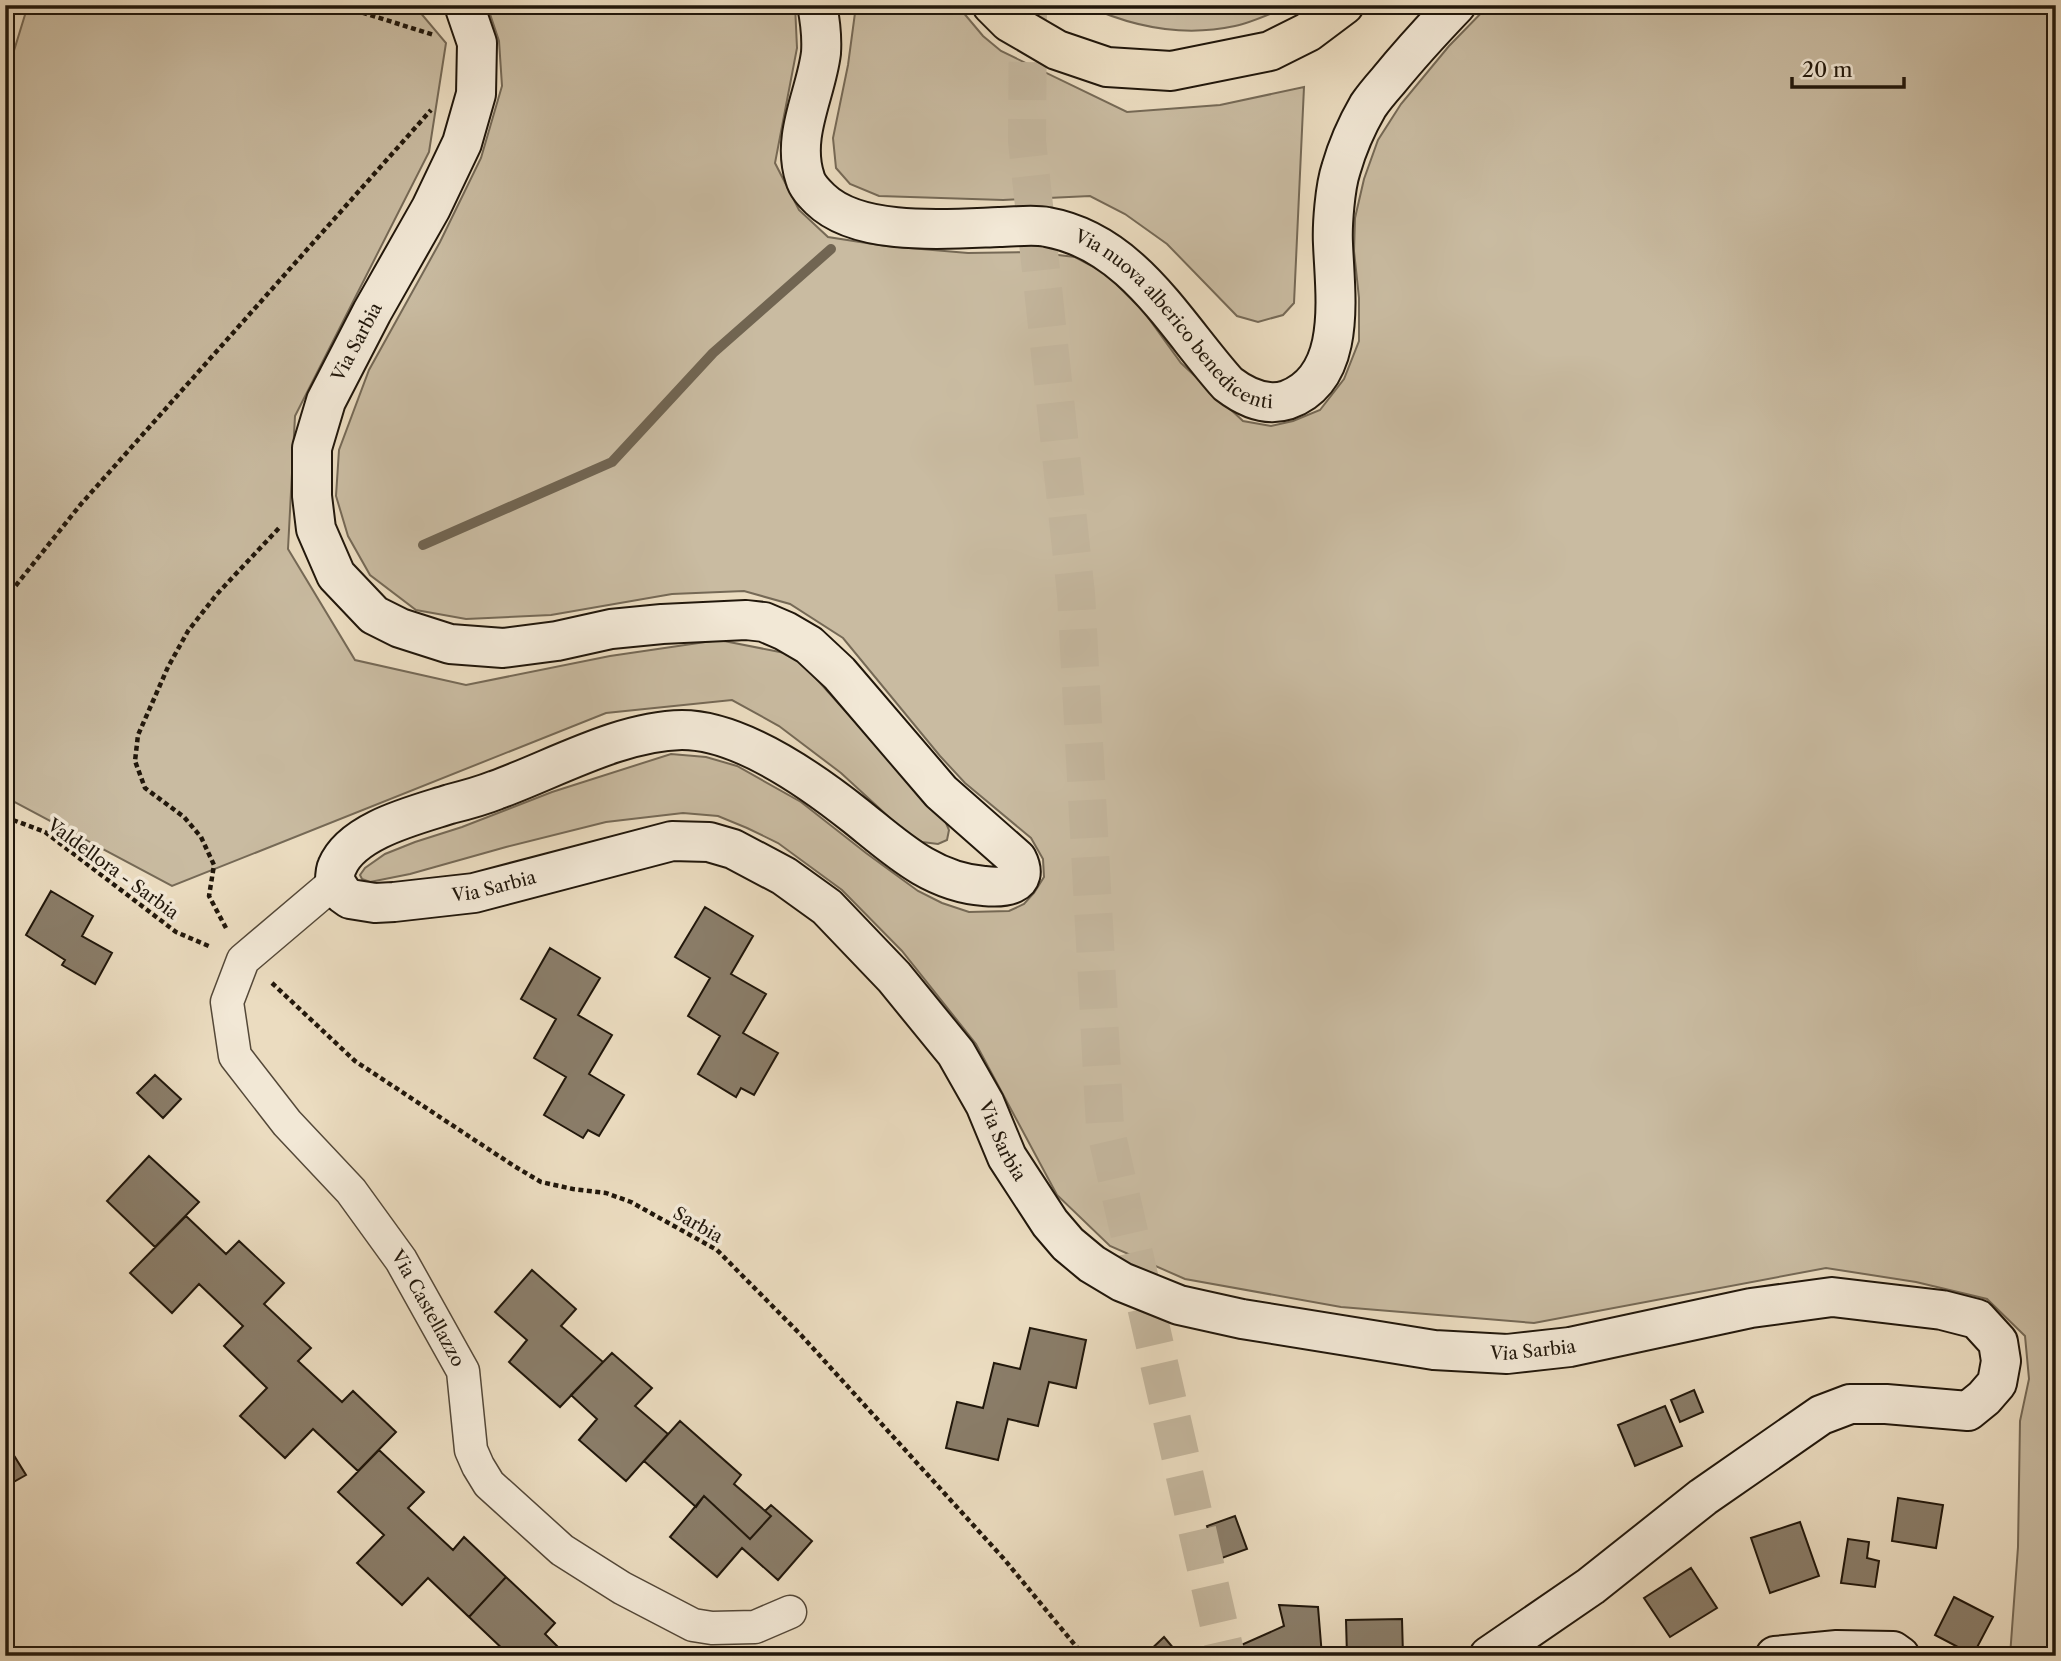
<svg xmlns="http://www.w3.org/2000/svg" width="2061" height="1661" viewBox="0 0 2061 1661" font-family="'Libre Caslon Text',serif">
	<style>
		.green { fill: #c9bba1; stroke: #756956; stroke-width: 2 }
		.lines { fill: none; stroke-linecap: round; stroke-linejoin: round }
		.stream { stroke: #716552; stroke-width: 10 }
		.building { fill: #8a7d69; stroke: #21170b; stroke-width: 2 }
		.highway-tunnel { stroke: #c3b59c; stroke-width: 38; stroke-dasharray: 38 19; stroke-linecap: butt }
		.street-casing { stroke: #544838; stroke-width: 35 }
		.secondary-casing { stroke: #21170b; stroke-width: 42 }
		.highway-casing { stroke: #21170b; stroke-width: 42 }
		.path { stroke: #21170b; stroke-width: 4.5; stroke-dasharray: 5 3.5; stroke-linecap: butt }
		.street { stroke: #f2e8d6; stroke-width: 32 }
		.secondary { stroke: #f2e8d6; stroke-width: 38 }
		.highway { stroke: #ebdcc0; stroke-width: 38 }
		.labels { text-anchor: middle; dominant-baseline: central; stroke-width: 7; stroke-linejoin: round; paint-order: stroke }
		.street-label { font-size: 18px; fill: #21170b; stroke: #f2e8d6 }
	</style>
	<rect width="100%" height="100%" fill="#ebdcc0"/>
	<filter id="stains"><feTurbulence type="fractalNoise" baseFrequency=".00286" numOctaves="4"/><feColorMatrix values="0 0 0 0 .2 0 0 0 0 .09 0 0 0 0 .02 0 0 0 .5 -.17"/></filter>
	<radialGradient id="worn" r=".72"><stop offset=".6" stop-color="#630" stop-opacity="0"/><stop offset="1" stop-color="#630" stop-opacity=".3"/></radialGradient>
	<!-- green -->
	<path class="green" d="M 28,5 L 414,5 L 446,43 L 429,152 L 295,416 L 288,549 L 355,660 L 466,685 L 610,656 L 719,640 L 795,655 L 900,772 L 943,816 L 949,830 L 947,840 L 938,844 L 922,842 L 903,830 L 841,773 L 779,726 L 732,700 L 606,713 L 172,886 L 5,797 L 5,80 Z
		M 487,5 L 795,5 L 797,48 L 775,163 L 799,210 L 828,237 L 886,246 L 968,253 L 1033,252 L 1075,257 L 1105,273 L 1144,312 L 1181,363 L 1243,421 L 1271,426 L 1293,421 L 1320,410 L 1344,379 L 1359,341 L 1359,298 L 1354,251 L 1355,218 L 1364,179 L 1378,140 L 1401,104 L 1449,46 L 1489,5 L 2056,5 L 2056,1656 L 2010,1656 L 2018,1547 L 2020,1421 L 2029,1379 L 2025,1336 L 1987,1299 L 1916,1282 L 1826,1268 L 1534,1323 L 1341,1307 L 1185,1279 L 1110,1246 L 1057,1195 L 976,1044 L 902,951 L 842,890 L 778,843 L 747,828 L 718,816 L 683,813 L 606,822 L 506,847 L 410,874 L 370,882 L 362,879 L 360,875 L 365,868 L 385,854 L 415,842 L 462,827 L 552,792 L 671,754 L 706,757 L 737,766 L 801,802 L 866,853 L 918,891 L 942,903 L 969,912 L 1009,911 L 1024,904 L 1034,893 L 1044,877 L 1043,859 L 1031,838 L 965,783 L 940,756 L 843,638 L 790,604 L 744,591 L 672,594 L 551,615 L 466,619 L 416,610 L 370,575 L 348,536 L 336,496 L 339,450 L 369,370 L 440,242 L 481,158 L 502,86 L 499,41 Z
		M 854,5 L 957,5 L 983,36 L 1001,51 L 1127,112 L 1220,105 L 1304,87 L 1294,303 L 1283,315 L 1258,322 L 1237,316 L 1167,244 L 1125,214 L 1090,196 L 1003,200 L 879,196 L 850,184 L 836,168 L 833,138 L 848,65 L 855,13 Z
		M 1085,5 L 1292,5 C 1273,12 1254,22 1235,26 C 1184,37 1132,27 1085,5 Z"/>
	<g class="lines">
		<!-- stream -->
		<path class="stream" d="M 423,545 L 612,462 L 713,353 L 831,249"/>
	</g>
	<!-- building -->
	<path class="building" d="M 51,891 L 93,916 L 82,936 L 112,953 L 95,984 L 62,965 L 65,960 L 26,935 Z
		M 705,907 L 753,936 L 731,974 L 766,994 L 743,1033 L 778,1053 L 754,1095 L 741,1088 L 736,1097 L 698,1074 L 720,1036 L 688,1016 L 710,978 L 675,957 Z
		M 550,948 L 600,978 L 578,1015 L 612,1035 L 589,1074 L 624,1095 L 599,1136 L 588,1130 L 583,1138 L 544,1115 L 566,1077 L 534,1058 L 556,1019 L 521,999 Z
		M 155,1075 L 181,1099 L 163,1118 L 137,1093 Z
		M 149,1156 L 199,1202 L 155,1247 L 107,1201 Z
		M 186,1216 L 226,1254 L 239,1241 L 284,1283 L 264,1304 L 311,1348 L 298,1361 L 342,1402 L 353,1391 L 396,1432 L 358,1471 L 313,1429 L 285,1458 L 240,1416 L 267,1388 L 224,1346 L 243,1326 L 199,1284 L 172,1313 L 130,1273 Z
		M 532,1270 L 576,1309 L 561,1326 L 603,1362 L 560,1407 L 509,1362 L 527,1340 L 495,1312 Z
		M 1030,1328 L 1086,1340 L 1076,1388 L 1049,1382 L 1038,1426 L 1008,1419 L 998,1460 L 946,1448 L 957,1402 L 983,1408 L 994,1363 L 1020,1369 Z
		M 612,1353 L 652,1388 L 635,1406 L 668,1434 L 626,1481 L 579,1440 L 597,1419 L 571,1395 Z
		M 1694,1390 L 1703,1412 L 1680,1422 L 1671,1400 Z
		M 1665,1406 L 1682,1446 L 1635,1466 L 1618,1425 Z
		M 680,1421 L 741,1475 L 734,1484 L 771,1516 L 750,1539 L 704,1496 L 696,1507 L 644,1461 Z
		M 10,1449 L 26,1475 L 8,1485 L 5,1479 L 5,1452 Z
		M 379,1450 L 424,1492 L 408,1508 L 453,1550 L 464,1537 L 506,1577 L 469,1617 L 428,1578 L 402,1605 L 357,1563 L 384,1535 L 338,1492 Z
		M 704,1496 L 750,1539 L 771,1516 L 765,1511 L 771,1505 L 812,1541 L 778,1580 L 742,1548 L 717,1577 L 670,1537 Z
		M 1898,1498 L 1943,1505 L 1936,1548 L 1892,1541 Z
		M 1235,1516 L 1247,1549 L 1219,1559 L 1207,1526 Z
		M 1800,1522 L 1819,1576 L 1770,1593 L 1751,1538 Z
		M 1848,1539 L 1869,1542 L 1867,1558 L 1879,1561 L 1875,1587 L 1841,1583 Z
		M 1691,1568 L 1717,1608 L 1670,1637 L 1644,1598 Z
		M 506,1577 L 555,1623 L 545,1634 L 567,1656 L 510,1656 L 469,1617 Z
		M 1954,1597 L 1993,1617 L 1973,1655 L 1935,1635 Z
		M 1279,1605 L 1318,1607 L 1322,1656 L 1296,1656 L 1295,1652 L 1286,1656 L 1244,1656 L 1239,1646 L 1284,1626 Z
		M 1402,1619 L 1403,1656 L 1347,1656 L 1346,1620 Z
		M 1164,1637 L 1180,1656 L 1144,1656 Z
		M 1239,1646 L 1244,1656 L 1218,1656 Z"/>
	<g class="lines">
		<!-- highway-tunnel -->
		<path class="highway-tunnel" d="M 1028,5 L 1027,141 L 1076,594 L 1105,1127 L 1226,1656"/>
		<defs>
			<g id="street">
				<path id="s1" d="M 335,882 L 243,960 L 227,1002 L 235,1056 L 287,1123 L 351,1191 L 401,1260 L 463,1371 L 471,1450 L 478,1466 L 489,1484 L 562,1550 L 622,1588 L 693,1625 L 712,1628 L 755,1627 L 790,1612"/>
			</g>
			<g id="secondary">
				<path id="s2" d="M 464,5 L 477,43 L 476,94 L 462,143 L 431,208 L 372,312 L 326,401 L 312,448 L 312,496 L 316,529 L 336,575 L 374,615 L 400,628 L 450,644 L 503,648 L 557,641 L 611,629 L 662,624 L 746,620 L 764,622 L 785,631 L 809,645 L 839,673 L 941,792 L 1017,859 C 1031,886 1003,888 984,886 C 931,882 896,848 856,816 C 812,781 740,730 682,730 C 620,731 554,769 496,790 C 481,796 466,800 450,804 C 416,815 352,830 337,867 C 335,871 335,877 335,882 L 343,894 L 350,899 L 375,903 L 394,902 L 474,893 L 672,841 L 709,842 L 733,849 L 784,876 L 827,907 L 894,977 L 956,1053 L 985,1104 L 1007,1157 L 1050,1223 L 1068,1244 L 1092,1264 L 1122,1282 L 1179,1305 L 1242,1319 L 1434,1350 L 1507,1354 L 1570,1347 L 1751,1308 L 1832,1297 L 1942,1310 L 1977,1319 L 1998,1342 L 2001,1361 L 1997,1383 L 1984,1398 L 1968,1411 L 1886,1404 L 1850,1404 L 1821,1415 L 1703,1497 L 1591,1586 L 1489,1656"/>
				<path id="s3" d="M 817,5 C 820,20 822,38 821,53 C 816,94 791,136 805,178 C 807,186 814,193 820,199 C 859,237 948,229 999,227 C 1015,227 1032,224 1047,227 C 1132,242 1175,325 1228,384 C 1245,397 1265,407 1287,400 C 1348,378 1335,295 1333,244 C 1332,225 1335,187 1341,169 C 1347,148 1357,125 1368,106 C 1374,97 1381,89 1388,81 C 1410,54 1432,30 1456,5"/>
				<path d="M 1775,1656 L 1837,1650 L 1893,1651 L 1900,1656"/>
			</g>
			<path id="highway" d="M 992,5 L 1009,22 L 1057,50 L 1107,67 L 1171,71 L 1270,51 L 1308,32 L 1344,5"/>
		</defs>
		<!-- street casing -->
		<use href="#street" class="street-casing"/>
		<!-- secondary casing -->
		<use href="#secondary" class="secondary-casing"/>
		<!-- highway casing -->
		<use href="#highway" class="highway-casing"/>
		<!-- path -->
		<path class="path" d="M 338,5 L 434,35
			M 5,599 L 81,504 L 431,110
			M 5,817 L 45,832 L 176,932 L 211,947
			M 226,928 L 209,896 L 214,865 L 201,837 L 184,817 L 145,788 L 135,761 L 138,735 L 168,667 L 188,631 L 217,594 L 279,528
			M 272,983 L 355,1061 L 514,1166 L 541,1182 L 573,1189 L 606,1193 L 631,1202 L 717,1250 L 801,1335 L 1004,1559 L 1084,1656"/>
		<!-- street -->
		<use href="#street" class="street"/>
		<!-- secondary -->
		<use href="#secondary" class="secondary"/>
		<!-- highway -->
		<use href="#highway" class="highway"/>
	</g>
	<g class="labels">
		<!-- street labels -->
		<g class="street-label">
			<text stroke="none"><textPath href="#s3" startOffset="598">Via nuova alberico benedicenti</textPath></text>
			<text transform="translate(357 342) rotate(-62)">Via Sarbia</text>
			<text transform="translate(113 869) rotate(36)">Valdellora - Sarbia</text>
			<text stroke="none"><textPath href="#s2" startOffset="2382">Via Sarbia</textPath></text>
			<text stroke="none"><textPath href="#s2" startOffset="3033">Via Sarbia</textPath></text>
			<text transform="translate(698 1225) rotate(30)">Sarbia</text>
			<text stroke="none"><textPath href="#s1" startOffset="539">Via Castellazzo</textPath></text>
			<text stroke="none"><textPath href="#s2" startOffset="3642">Via Sarbia</textPath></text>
		</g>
	</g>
	<!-- margin -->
	<rect width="2061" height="1661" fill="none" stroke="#ebdcc0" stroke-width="28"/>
	<rect x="7" y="7" width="2047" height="1647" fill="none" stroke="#21170b" stroke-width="3.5"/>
	<rect x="14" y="14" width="2033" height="1633" fill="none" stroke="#21170b" stroke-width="2"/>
	<!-- scale -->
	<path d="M1792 77v10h112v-10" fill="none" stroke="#21170b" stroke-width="3.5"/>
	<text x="1802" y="77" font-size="21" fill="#21170b" stroke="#f2e8d6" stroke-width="5" paint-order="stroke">20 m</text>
	<rect width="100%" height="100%" filter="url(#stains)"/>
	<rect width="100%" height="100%" fill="url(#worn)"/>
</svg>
